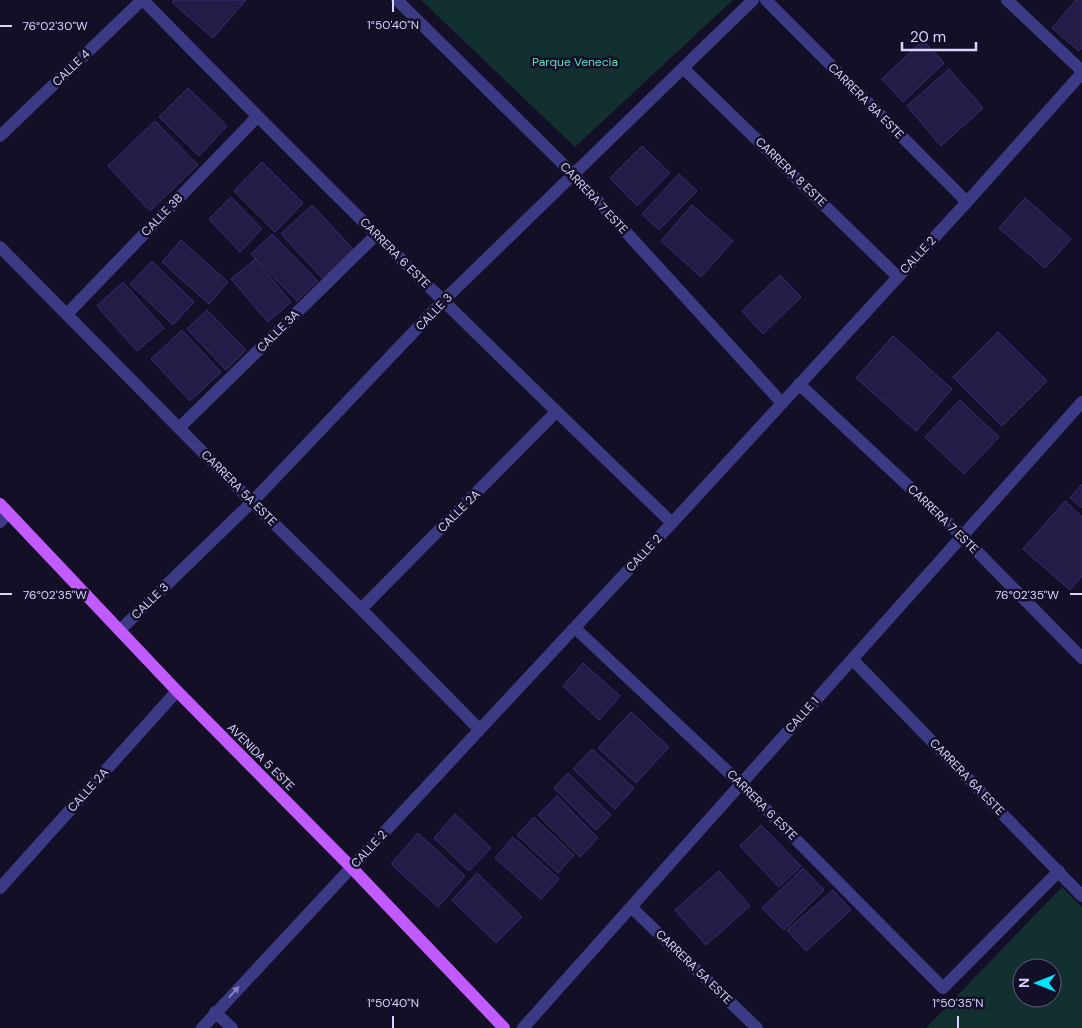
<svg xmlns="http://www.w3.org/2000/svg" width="1082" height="1028" viewBox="0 0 1082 1028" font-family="'DM Sans',sans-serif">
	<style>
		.green { fill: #12302f; fill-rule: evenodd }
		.building { fill: #241b47; stroke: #3b2d73 }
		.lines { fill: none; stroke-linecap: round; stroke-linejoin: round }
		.minor { stroke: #3d3a85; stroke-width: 12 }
		.major { stroke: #c25bff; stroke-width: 12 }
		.oneway { fill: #837fbc }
		.ticks { fill: none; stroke: #d9d4ff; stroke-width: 2 }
		.labels { text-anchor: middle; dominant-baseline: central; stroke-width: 5; stroke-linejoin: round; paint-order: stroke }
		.park-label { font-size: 12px; fill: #5fe0c0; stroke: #130f26 }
		.street-label { font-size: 12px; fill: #d9d4ff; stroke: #130f26 }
		.ticks-label { font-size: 12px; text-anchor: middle; fill: #d9d4ff; stroke: #130f26; stroke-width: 5; stroke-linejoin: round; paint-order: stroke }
	</style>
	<rect width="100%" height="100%" fill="#130f26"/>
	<!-- green -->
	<path class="green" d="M 421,0 L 733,0 L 575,147 Z
		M 1062,887 L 1082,907 L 1082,1028 L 926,1028 ZM 1022,968 L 1052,968 L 1052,998 L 1022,998 Z"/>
	<!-- building -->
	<path class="building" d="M 174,0 L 246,0 L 213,38 L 172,2 Z
		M 1076,0 L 1082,0 L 1082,48 L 1079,51 L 1052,28 Z
		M 923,40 L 944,63 L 903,102 L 882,79 Z
		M 949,69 L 983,108 L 941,146 L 907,106 Z
		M 188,88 L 227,126 L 199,156 L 159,117 Z
		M 155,121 L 198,165 L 150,211 L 108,166 Z
		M 642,146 L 670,173 L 637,206 L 610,178 Z
		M 262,162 L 303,203 L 275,232 L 234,191 Z
		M 679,174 L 697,191 L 659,230 L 642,214 Z
		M 231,197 L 262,229 L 240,252 L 209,219 Z
		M 1025,198 L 1071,239 L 1045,268 L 999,228 Z
		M 312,205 L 354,250 L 323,279 L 281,234 Z
		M 692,205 L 733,241 L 701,277 L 661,241 Z
		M 272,234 L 318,281 L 297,301 L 251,254 Z
		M 181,240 L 228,282 L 209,304 L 162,262 Z
		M 255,259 L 291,302 L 268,322 L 231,279 Z
		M 152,261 L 194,302 L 173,325 L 130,284 Z
		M 780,275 L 801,297 L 763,334 L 742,311 Z
		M 123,282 L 164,328 L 137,351 L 97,306 Z
		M 207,310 L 246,350 L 226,370 L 187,329 Z
		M 182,330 L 221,372 L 190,401 L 151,359 Z
		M 998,332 L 1047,381 L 1002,426 L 953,377 Z
		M 893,336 L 952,389 L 916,431 L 856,378 Z
		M 960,400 L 999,437 L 964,474 L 925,437 Z
		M 1082,484 L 1082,508 L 1070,498 Z
		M 1065,501 L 1082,517 L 1082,576 L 1070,590 L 1023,549 Z
		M 583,663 L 620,696 L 599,720 L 563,686 Z
		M 631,712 L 669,747 L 636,783 L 598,748 Z
		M 592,749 L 634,788 L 615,809 L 573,769 Z
		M 568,773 L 611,815 L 596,830 L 554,788 Z
		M 557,796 L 598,838 L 580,857 L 538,815 Z
		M 455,814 L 491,848 L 469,871 L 434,838 Z
		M 534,817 L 574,855 L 558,873 L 517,835 Z
		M 761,825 L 801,866 L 779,887 L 740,846 Z
		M 418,833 L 465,876 L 438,907 L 391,864 Z
		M 513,837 L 559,879 L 541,899 L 495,858 Z
		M 803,868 L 824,890 L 784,930 L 762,908 Z
		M 719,871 L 750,906 L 706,945 L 675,910 Z
		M 477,873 L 522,917 L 496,943 L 452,900 Z
		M 833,890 L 851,910 L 806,951 L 787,930 Z"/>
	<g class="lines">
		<!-- minor -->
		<path class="minor" d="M 143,0 C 316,177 493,351 672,523
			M 397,0 L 574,175 L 782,403
			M 766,0 L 967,202
			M 1007,0 L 1082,71
			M 683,68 L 898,277
			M 0,136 L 142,0
			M 0,247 L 252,502 L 361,609 L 479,729
			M 67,314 L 257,117
			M 799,384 L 962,536 L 1082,658
			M 179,428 L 377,234
			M 0,522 L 8,513
			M 361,609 L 556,412
			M 575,628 L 741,784 L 943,988 L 1059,871
			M 120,630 L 252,502 L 443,301 L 753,0
			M 852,659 L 1082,896
			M 0,888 L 177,691
			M 631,907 L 757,1028
			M 215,1012 L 232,1028
			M 202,1028 L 672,523 L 967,202 L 1082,73
			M 523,1028 L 1082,402"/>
		<!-- major -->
		<path class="major" d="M 0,504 L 177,691 L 352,868 L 504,1028"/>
	</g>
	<!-- one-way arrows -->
	<defs><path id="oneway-solid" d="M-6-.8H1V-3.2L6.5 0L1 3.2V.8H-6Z" transform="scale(1.25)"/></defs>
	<use class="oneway" href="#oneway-solid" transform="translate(234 992) rotate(-47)"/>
	<!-- ticks -->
	<path class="ticks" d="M 393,0 L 393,12M 0,26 L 12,26M 0,594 L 12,594M 1070,594 L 1082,594M 393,1016 L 393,1028M 958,1016 L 958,1028"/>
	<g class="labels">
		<!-- park labels -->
		<g class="park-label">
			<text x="575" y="62">Parque Venecia</text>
		</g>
		<!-- street labels -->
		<g class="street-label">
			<text transform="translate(71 68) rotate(-44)">CALLE 4</text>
			<text transform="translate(866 101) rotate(45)">CARRERA 8A ESTE</text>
			<text transform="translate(791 172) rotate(44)">CARRERA 8 ESTE</text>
			<text transform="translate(594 198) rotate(47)">CARRERA 7 ESTE</text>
			<text transform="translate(162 215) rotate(-46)">CALLE 3B</text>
			<text transform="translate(395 253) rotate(45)">CARRERA 6 ESTE</text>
			<text transform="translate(918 255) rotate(-47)">CALLE 2</text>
			<text transform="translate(434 312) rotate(-46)">CALLE 3</text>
			<text transform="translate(278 331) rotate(-45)">CALLE 3A</text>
			<text transform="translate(239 488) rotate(45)">CARRERA 5A ESTE</text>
			<text transform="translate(459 511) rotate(-45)">CALLE 2A</text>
			<text transform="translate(943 519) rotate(44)">CARRERA 7 ESTE</text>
			<text transform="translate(644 553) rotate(-47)">CALLE 2</text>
			<text transform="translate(150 601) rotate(-44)">CALLE 3</text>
			<text transform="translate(802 715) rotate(-48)">CALLE 1</text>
			<text transform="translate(261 757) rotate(45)">AVENIDA 5 ESTE</text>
			<text transform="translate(967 777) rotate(46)">CARRERA 6A ESTE</text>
			<text transform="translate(88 790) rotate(-48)">CALLE 2A</text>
			<text transform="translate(762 805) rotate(45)">CARRERA 6 ESTE</text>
			<text transform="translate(369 849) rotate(-47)">CALLE 2</text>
			<text transform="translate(694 967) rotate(44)">CARRERA 5A ESTE</text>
		</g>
	</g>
	<g class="ticks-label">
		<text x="393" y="29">1°50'40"N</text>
		<text x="55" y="30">76°02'30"W</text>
		<text x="1027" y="599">76°02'35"W</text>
		<text x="55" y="599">76°02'35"W</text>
		<text x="393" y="1007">1°50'40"N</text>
		<text x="958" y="1007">1°50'35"N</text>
	</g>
	<!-- north arrow -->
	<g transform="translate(1037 983) rotate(270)"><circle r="24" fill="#130f26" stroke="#625e7d"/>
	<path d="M0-4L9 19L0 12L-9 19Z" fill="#00e5ff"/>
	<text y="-8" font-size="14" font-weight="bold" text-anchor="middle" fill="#d9d4ff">N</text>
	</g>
	<!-- scale -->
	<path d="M902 42v8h74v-8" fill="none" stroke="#d9d4ff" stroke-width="2.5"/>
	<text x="910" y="42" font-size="15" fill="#d9d4ff" stroke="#130f26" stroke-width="4" paint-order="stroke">20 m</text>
</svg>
